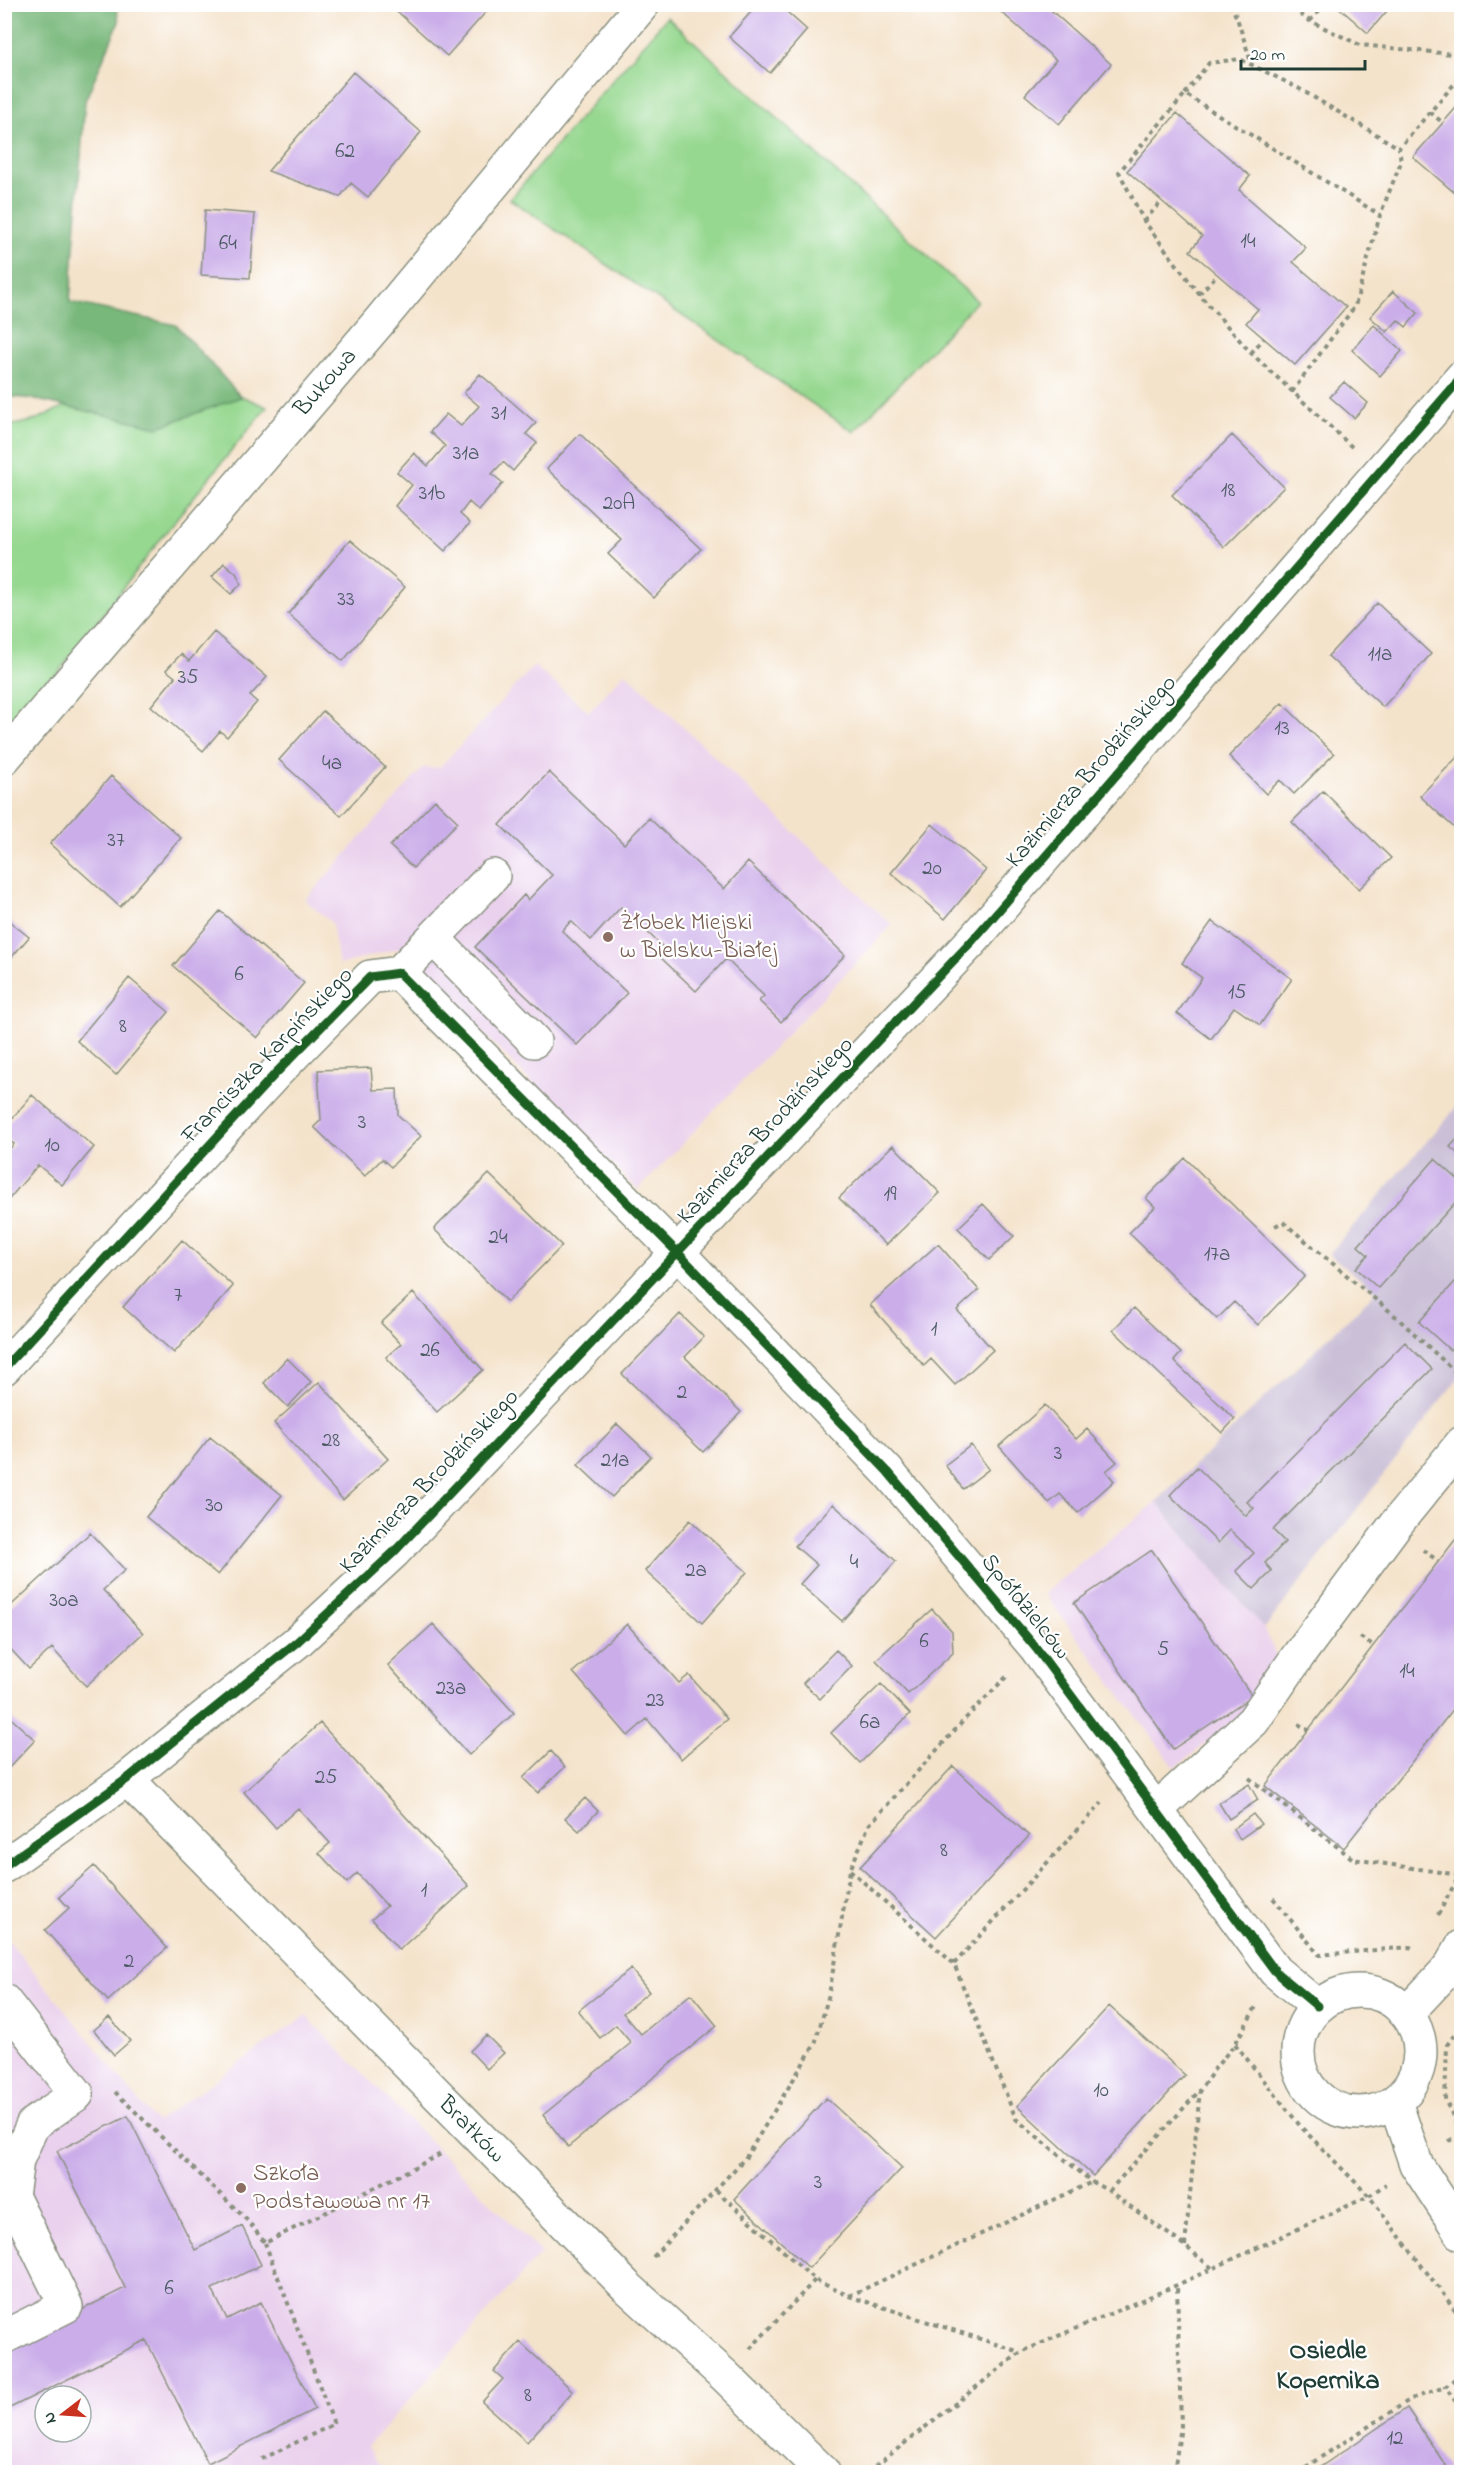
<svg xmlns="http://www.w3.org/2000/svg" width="1466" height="2477" viewBox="0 0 1466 2477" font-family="'Indie Flower',sans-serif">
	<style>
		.built { fill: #ead1ed; fill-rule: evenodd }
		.industrial { fill: #cabfd7 }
		.green { fill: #96d890; stroke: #5a8a62; stroke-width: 1.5 }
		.forest { fill: #78b87a; stroke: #4c7a57; stroke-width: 1.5 }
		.building { fill: #cbaee9 }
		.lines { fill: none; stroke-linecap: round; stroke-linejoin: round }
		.minor-casing { stroke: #8a9080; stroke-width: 36 }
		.path { stroke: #8a9080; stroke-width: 4; stroke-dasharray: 4.5 4.5; stroke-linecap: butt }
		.minor { stroke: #fff; stroke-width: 33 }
		.cycleway-casing { stroke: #fff; stroke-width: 13 }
		.cycleway { stroke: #1b5e20; stroke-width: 9 }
		.education-dot { fill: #8d6e63; stroke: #fff; stroke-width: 2 }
		.labels { text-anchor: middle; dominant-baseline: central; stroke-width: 4.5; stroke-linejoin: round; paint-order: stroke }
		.number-label { font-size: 21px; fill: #4a5961 }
		.street-label { font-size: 24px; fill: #1f3d34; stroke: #fff }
		.education-label { font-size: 24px; fill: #785e54; stroke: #fff; text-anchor: start }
		.neighbourhood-label { font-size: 26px; font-weight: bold; fill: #1f3d34; stroke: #fff }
	</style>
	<rect width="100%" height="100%" fill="#fff"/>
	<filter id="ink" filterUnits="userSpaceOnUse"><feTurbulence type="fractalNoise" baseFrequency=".0167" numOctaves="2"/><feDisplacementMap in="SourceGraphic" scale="12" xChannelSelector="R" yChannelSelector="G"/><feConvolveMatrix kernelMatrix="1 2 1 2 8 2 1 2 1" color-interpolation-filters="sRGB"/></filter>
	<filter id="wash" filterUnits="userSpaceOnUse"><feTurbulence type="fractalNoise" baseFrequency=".008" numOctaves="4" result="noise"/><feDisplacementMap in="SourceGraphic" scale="24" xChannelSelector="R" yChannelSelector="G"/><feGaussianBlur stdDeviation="1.35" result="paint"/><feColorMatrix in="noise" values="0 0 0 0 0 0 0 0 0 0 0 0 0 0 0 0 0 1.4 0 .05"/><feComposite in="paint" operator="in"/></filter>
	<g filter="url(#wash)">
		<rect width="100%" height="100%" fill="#f4e3cb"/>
		<!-- built -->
		<path class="built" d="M 534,666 L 589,712 L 625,672 L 892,925 L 638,1190 L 399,948 L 339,965 L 332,923 L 305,900 L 423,768 L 440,767 Z
			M 1156,1502 L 1264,1629 L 1281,1666 L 1240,1717 L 1175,1768 L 1044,1593 Z
			M 4,1935 L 156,2122 L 306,2016 L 541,2253 L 367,2447 L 384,2472 L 5,2472 ZM 45,2396 L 81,2396 L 81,2432 L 45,2432 Z"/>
		<!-- industrial -->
		<path class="industrial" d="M 1461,1102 L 1461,1375 L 1264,1629 L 1156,1502 L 1376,1292 L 1329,1254 Z"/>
		<!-- green -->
		<path class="green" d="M 667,17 L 977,301 L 854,432 L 510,199 Z
			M 216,385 L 267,407 L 176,519 L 5,742 L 5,423 L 9,426 L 33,421 L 98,391 Z"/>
		<!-- forest -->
		<path class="forest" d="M 4,5 L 116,5 L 119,22 L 85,101 L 70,302 L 176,325 L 241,397 L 158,427 L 33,399 L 5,396 Z"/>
		<g id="blocks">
			<!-- building -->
			<path class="building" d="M 389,4 L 493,4 L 447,56 Z
				M 758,4 L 778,4 L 807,30 L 770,73 L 729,37 Z
				M 992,4 L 1044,4 L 1111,64 L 1059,124 L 1025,95 L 1056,60 Z
				M 1335,4 L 1393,4 L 1368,33 Z
				M 353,72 L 421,132 L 368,197 L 351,183 L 340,197 L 268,171 Z
				M 1462,101 L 1462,199 L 1413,157 Z
				M 1177,113 L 1250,176 L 1239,190 L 1306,248 L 1293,262 L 1346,307 L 1295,365 L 1246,323 L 1258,309 L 1190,251 L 1202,236 L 1127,171 Z
				M 205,210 L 255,214 L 250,278 L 201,275 Z
				M 1393,291 L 1418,313 L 1406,327 L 1398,320 L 1387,332 L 1370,317 Z
				M 1374,325 L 1402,351 L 1380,376 L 1352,350 Z
				M 480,374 L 536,423 L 526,434 L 537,443 L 513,471 L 503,462 L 492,474 L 503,483 L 479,511 L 469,502 L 460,514 L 470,523 L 445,551 L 395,506 L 412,485 L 397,472 L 414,453 L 428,466 L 445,446 L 430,432 L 446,414 L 461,426 L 479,406 L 464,393 Z
				M 1344,382 L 1368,403 L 1354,418 L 1330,397 Z
				M 580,434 L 701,549 L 654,598 L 608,554 L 622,540 L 547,469 Z
				M 1232,435 L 1284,487 L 1224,547 L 1172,495 Z
				M 350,540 L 405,587 L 343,661 L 288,614 Z
				M 224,563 L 236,573 L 241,584 L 231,594 L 212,577 Z
				M 1377,603 L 1431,654 L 1383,707 L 1328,656 Z
				M 214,632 L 267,677 L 250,696 L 257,702 L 227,737 L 220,731 L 203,751 L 151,706 L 175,677 L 166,670 L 181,654 L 189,661 Z
				M 1282,703 L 1334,754 L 1294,794 L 1280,780 L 1266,794 L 1229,756 Z
				M 323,711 L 385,767 L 341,816 L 279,760 Z
				M 1462,752 L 1462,835 L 1420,796 Z
				M 549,772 L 624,844 L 649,818 L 724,889 L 748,862 L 845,955 L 781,1022 L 759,1001 L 764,996 L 726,959 L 696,991 L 659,956 L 665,949 L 621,907 L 591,940 L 571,921 L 562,931 L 627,993 L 577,1045 L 475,947 L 524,895 L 528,900 L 552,875 L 500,825 Z
				M 111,776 L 181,838 L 120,907 L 50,844 Z
				M 1323,791 L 1391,858 L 1359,889 L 1292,822 Z
				M 435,800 L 458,822 L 413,868 L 390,846 Z
				M 932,824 L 986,870 L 945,919 L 891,873 Z
				M 220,911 L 304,983 L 257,1038 L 173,966 Z
				M 4,917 L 29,937 L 4,966 Z
				M 1212,921 L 1292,979 L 1260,1025 L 1234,1007 L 1211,1039 L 1177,1013 L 1202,978 L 1182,963 Z
				M 129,978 L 169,1012 L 116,1075 L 77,1041 Z
				M 371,1068 L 373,1090 L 397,1089 L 398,1115 L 421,1136 L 391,1167 L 382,1159 L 365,1176 L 314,1127 L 321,1120 L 318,1070 Z
				M 32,1095 L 94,1147 L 62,1185 L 38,1165 L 9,1199 L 4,1196 L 4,1155 L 14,1144 L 4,1137 L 4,1128 Z
				M 1462,1134 L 1462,1157 L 1450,1147 Z
				M 893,1145 L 940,1193 L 886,1245 L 839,1198 Z
				M 1185,1158 L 1305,1276 L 1258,1325 L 1234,1302 L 1217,1319 L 1129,1233 L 1155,1207 L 1146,1198 Z
				M 1435,1159 L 1462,1183 L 1462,1195 L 1378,1288 L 1356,1268 L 1368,1255 L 1358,1246 Z
				M 489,1174 L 562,1246 L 507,1302 L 434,1229 Z
				M 983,1204 L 1014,1236 L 989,1260 L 958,1228 Z
				M 182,1240 L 233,1286 L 174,1353 L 123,1307 Z
				M 938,1244 L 979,1290 L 957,1310 L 993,1350 L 955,1385 L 931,1359 L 924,1366 L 870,1305 Z
				M 1462,1274 L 1462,1337 L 1450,1350 L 1419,1322 Z
				M 413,1293 L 483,1370 L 437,1412 L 386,1357 L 401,1344 L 381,1323 Z
				M 1134,1308 L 1181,1353 L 1174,1361 L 1235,1419 L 1222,1433 L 1113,1330 Z
				M 680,1314 L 704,1337 L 685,1357 L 741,1412 L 703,1452 L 622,1374 Z
				M 1405,1342 L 1432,1369 L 1273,1530 L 1285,1542 L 1265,1563 L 1272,1571 L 1254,1589 L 1236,1571 L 1254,1553 L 1230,1530 L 1218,1543 L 1170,1495 L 1197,1467 L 1246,1516 L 1254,1508 L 1247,1502 Z
				M 287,1358 L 311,1382 L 288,1407 L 264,1383 Z
				M 319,1382 L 388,1459 L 343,1500 L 274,1423 Z
				M 1045,1405 L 1076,1439 L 1087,1429 L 1117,1462 L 1106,1471 L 1114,1481 L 1078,1513 L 1060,1494 L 1049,1503 L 999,1446 Z
				M 617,1424 L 651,1456 L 612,1497 L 578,1465 Z
				M 210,1437 L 282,1495 L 218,1575 L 146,1517 Z
				M 971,1445 L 989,1469 L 963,1489 L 945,1465 Z
				M 833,1504 L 896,1561 L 842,1621 L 800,1584 L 817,1565 L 795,1546 Z
				M 690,1520 L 747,1572 L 702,1623 L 645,1571 Z
				M 1462,1531 L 1462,1698 L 1344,1848 L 1265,1786 Z
				M 90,1533 L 125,1570 L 103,1590 L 143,1633 L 86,1686 L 52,1648 L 29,1669 L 4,1642 L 4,1612 Z
				M 1152,1550 L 1252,1696 L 1173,1749 L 1074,1603 Z
				M 932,1609 L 952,1631 L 953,1653 L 908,1694 L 876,1660 Z
				M 433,1624 L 514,1713 L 469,1755 L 388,1665 Z
				M 627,1624 L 679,1683 L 689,1675 L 727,1719 L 681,1759 L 647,1719 L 628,1736 L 573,1672 Z
				M 836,1650 L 852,1666 L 820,1699 L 803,1683 Z
				M 881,1684 L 910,1714 L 860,1763 L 831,1733 Z
				M 4,1712 L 35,1740 L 4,1773 Z
				M 320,1723 L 469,1886 L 399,1950 L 372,1919 L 387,1906 L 357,1873 L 347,1883 L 319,1853 L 330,1843 L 298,1808 L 276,1828 L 244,1792 Z
				M 551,1751 L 565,1767 L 538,1793 L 523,1778 Z
				M 953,1766 L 1029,1836 L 936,1937 L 860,1867 Z
				M 1249,1784 L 1258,1800 L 1229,1819 L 1219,1803 Z
				M 585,1798 L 598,1811 L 579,1831 L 565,1818 Z
				M 1253,1814 L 1261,1824 L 1240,1839 L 1233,1829 Z
				M 94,1866 L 167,1948 L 108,2001 L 45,1930 L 69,1908 L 59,1897 Z
				M 631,1969 L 649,1992 L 623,2013 L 641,2034 L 691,1994 L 717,2026 L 568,2147 L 543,2115 L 631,2043 L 616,2025 L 600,2038 L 578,2011 Z
				M 1109,2006 L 1185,2075 L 1093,2176 L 1017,2106 Z
				M 109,2017 L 130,2041 L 114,2055 L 94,2030 Z
				M 486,2035 L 504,2053 L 487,2069 L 470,2051 Z
				M 826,2098 L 902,2168 L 809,2268 L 734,2199 Z
				M 128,2116 L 195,2250 L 242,2226 L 261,2265 L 212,2289 L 227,2319 L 261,2302 L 315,2409 L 208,2463 L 146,2340 L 4,2411 L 4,2349 L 125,2288 L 57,2151 Z
				M 520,2342 L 573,2391 L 527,2442 L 482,2402 L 503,2379 L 494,2371 Z
				M 1407,2408 L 1448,2469 L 1442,2472 L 1313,2472 Z"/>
		</g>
	</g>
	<g filter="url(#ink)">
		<use href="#blocks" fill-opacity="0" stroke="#8a9080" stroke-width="1.5"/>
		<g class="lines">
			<defs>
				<path id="minor" d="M 4,758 L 378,323 L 643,4
					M 433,938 L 534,1041
					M 399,973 L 493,876
					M 4,1368 L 276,1073 L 370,977 L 399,973 L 677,1252 L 888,1472 L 1036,1648 L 1275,1971 L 1317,2006
					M 127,1779 L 626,2286 L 725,2376 L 823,2472
					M 1156,1810 L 1253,1721 L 1298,1656 L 1396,1524 L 1462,1443
					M 4,1866 L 127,1779 L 297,1642 L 394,1552 L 972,941 L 1462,377
					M1298 2052a61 61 0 1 1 122 0a61 61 0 1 1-122 0Z
					M 4,2001 L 77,2094 L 33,2124 L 17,2160 L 12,2196 L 66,2306 L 4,2337
					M 1407,2013 L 1450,1967 L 1462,1946
					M 1395,2102 L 1416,2164 L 1462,2234"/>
			</defs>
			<!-- minor casing -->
			<use href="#minor" class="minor-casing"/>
			<!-- path -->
			<path class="path" d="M 1230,4 L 1237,18 L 1252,65
				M 1285,4 L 1310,21 L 1360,45 L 1462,55
				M 1310,21 L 1325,4
				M 1185,94 L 1209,63 L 1240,59 L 1298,88 L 1399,148
				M 1430,112 L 1443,123
				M 1144,221 L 1162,201
				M 1199,294 L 1217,275
				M 1251,353 L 1264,338
				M 1292,392 L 1355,306 L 1380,215 L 1401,162 L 1399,148 L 1462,75
				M 1352,447 L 1251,353 L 1199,294 L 1144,221 L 1119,172 L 1185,94 L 1380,215
				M 1275,1226 L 1283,1222 L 1393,1314 L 1462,1378
				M 1423,1550 L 1438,1561
				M 1360,1637 L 1373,1645
				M 1298,1724 L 1308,1730
				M 1249,1778 L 1353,1859 L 1459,1875
				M 850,1870 L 954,1964 L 1016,2119 L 1092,2182 L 1109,2191 L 1185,2246 L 1212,2268
				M 1273,1898 L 1319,1955 L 1410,1947 L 1414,1949
				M 1438,1915 L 1462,1870
				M 954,1964 L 1102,1803
				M 1235,2044 L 1301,2127 L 1369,2196 L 1462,2319
				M 115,2092 L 248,2221 L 265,2243 L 443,2153
				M 1461,2132 L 1445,2100 L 1447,2045 L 1462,2024
				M 1449,2141 L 1462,2133
				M 716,2190 L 815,2280 L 849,2296 L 1020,2352
				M 1109,2191 L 1200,2090
				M 1185,2246 L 1200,2090 L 1216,2067 L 1235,2044 L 1257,2005
				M 653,2257 L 746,2157 L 815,2044 L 829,1994 L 850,1870 L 869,1825 L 965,1719 L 1008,1675
				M 849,2296 L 1092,2182
				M 750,2349 L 815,2280
				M 1462,2373 L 1445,2387 L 1462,2410
				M 262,2459 L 334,2424 L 265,2243
				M 868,2472 L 1021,2352 L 1177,2285 L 1369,2196 L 1386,2184
				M 1174,2472 L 1181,2426 L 1177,2285
				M 1298,2472 L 1411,2399 L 1445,2387"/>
			<!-- minor -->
			<use href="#minor" class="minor"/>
			<defs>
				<path id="cycleway" d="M 4,1368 L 276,1073 L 370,977 L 399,973 L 677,1252 L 888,1472 L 1036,1648 L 1275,1971 L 1317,2006
					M 4,1866 L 127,1779 L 297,1642 L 394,1552 L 972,941 L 1462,377"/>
			</defs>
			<!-- cycleway casing -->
			<use href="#cycleway" class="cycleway-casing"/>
			<!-- cycleway -->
			<use href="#cycleway" class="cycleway"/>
		</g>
	</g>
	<!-- markers -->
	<g class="education-dot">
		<circle cx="608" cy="937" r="6"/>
		<circle cx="241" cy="2188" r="6"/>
	</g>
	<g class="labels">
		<!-- number labels -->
		<g class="number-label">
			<text x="345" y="152">62</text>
			<text x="1248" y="242">14</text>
			<text x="228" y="244">64</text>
			<text x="499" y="414">31</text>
			<text x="466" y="454">31a</text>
			<text x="1228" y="491">18</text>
			<text x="432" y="494">31b</text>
			<text x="619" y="504">20A</text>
			<text x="346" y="600">33</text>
			<text x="1380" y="655">11a</text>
			<text x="188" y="678">35</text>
			<text x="1282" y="729">13</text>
			<text x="332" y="764">4a</text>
			<text x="116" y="841">37</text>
			<text x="932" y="869">20</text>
			<text x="239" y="975">6</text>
			<text x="1237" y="993">15</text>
			<text x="123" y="1027">8</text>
			<text x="362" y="1123">3</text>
			<text x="52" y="1146">10</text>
			<text x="890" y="1195">19</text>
			<text x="498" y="1238">24</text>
			<text x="1217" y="1255">17a</text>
			<text x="178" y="1296">7</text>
			<text x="934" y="1330">1</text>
			<text x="430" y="1351">26</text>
			<text x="682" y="1393">2</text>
			<text x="331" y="1441">28</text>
			<text x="1058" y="1454">3</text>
			<text x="615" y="1461">21a</text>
			<text x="214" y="1506">30</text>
			<text x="854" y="1563">4</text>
			<text x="696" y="1571">2a</text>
			<text x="64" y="1601">30a</text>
			<text x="924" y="1642">6</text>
			<text x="1163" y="1650">5</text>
			<text x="1407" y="1672">14</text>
			<text x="451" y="1689">23a</text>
			<text x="655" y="1701">23</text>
			<text x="870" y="1723">6a</text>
			<text x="326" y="1778">25</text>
			<text x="944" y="1851">8</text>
			<text x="424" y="1891">1</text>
			<text x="129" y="1962">2</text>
			<text x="1101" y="2091">10</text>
			<text x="818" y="2183">3</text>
			<text x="169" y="2289">6</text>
			<text x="528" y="2396">8</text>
			<text x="1395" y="2439">12</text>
		</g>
		<!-- street labels -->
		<g class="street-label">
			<text transform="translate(326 383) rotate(-49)">Bukowa</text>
			<text transform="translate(1092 772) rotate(-49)">Kazimierza Brodzińskiego</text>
			<text transform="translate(268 1056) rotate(-46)">Franciszka Karpińskiego</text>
			<text transform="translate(766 1131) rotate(-47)">Kazimierza Brodzińskiego</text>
			<text transform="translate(430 1482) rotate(-46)">Kazimierza Brodzińskiego</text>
			<text transform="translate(1025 1607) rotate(51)">Spółdzielców</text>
			<text transform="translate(471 2130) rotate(45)">Bratków</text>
		</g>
		<!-- education labels -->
		<g class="education-label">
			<text x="620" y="923">Żłobek Miejski<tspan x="620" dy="28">w Bielsku-Białej</tspan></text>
			<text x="253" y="2174">Szkoła<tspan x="253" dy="28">Podstawowa nr 17</tspan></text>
		</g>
		<!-- neighbourhood labels -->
		<g class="neighbourhood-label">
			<text x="1328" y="2352">Osiedle<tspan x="1328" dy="30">Kopernika</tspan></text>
		</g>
	</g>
	<!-- margin -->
	<rect width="1466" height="2477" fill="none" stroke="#fff" stroke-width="24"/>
	<!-- north arrow -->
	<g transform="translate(63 2414) rotate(253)"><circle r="28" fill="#ffffff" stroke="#a5b1ae" stroke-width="1.5"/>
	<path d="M0-4.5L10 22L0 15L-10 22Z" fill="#c8321e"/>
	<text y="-9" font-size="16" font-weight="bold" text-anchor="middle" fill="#1f3d34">N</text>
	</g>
	<!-- scale -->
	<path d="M1241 60v9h124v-9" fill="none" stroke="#1f3d34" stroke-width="3"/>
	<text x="1250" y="60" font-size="18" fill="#1f3d34" stroke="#ffffff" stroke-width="4.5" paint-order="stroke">20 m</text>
</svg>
